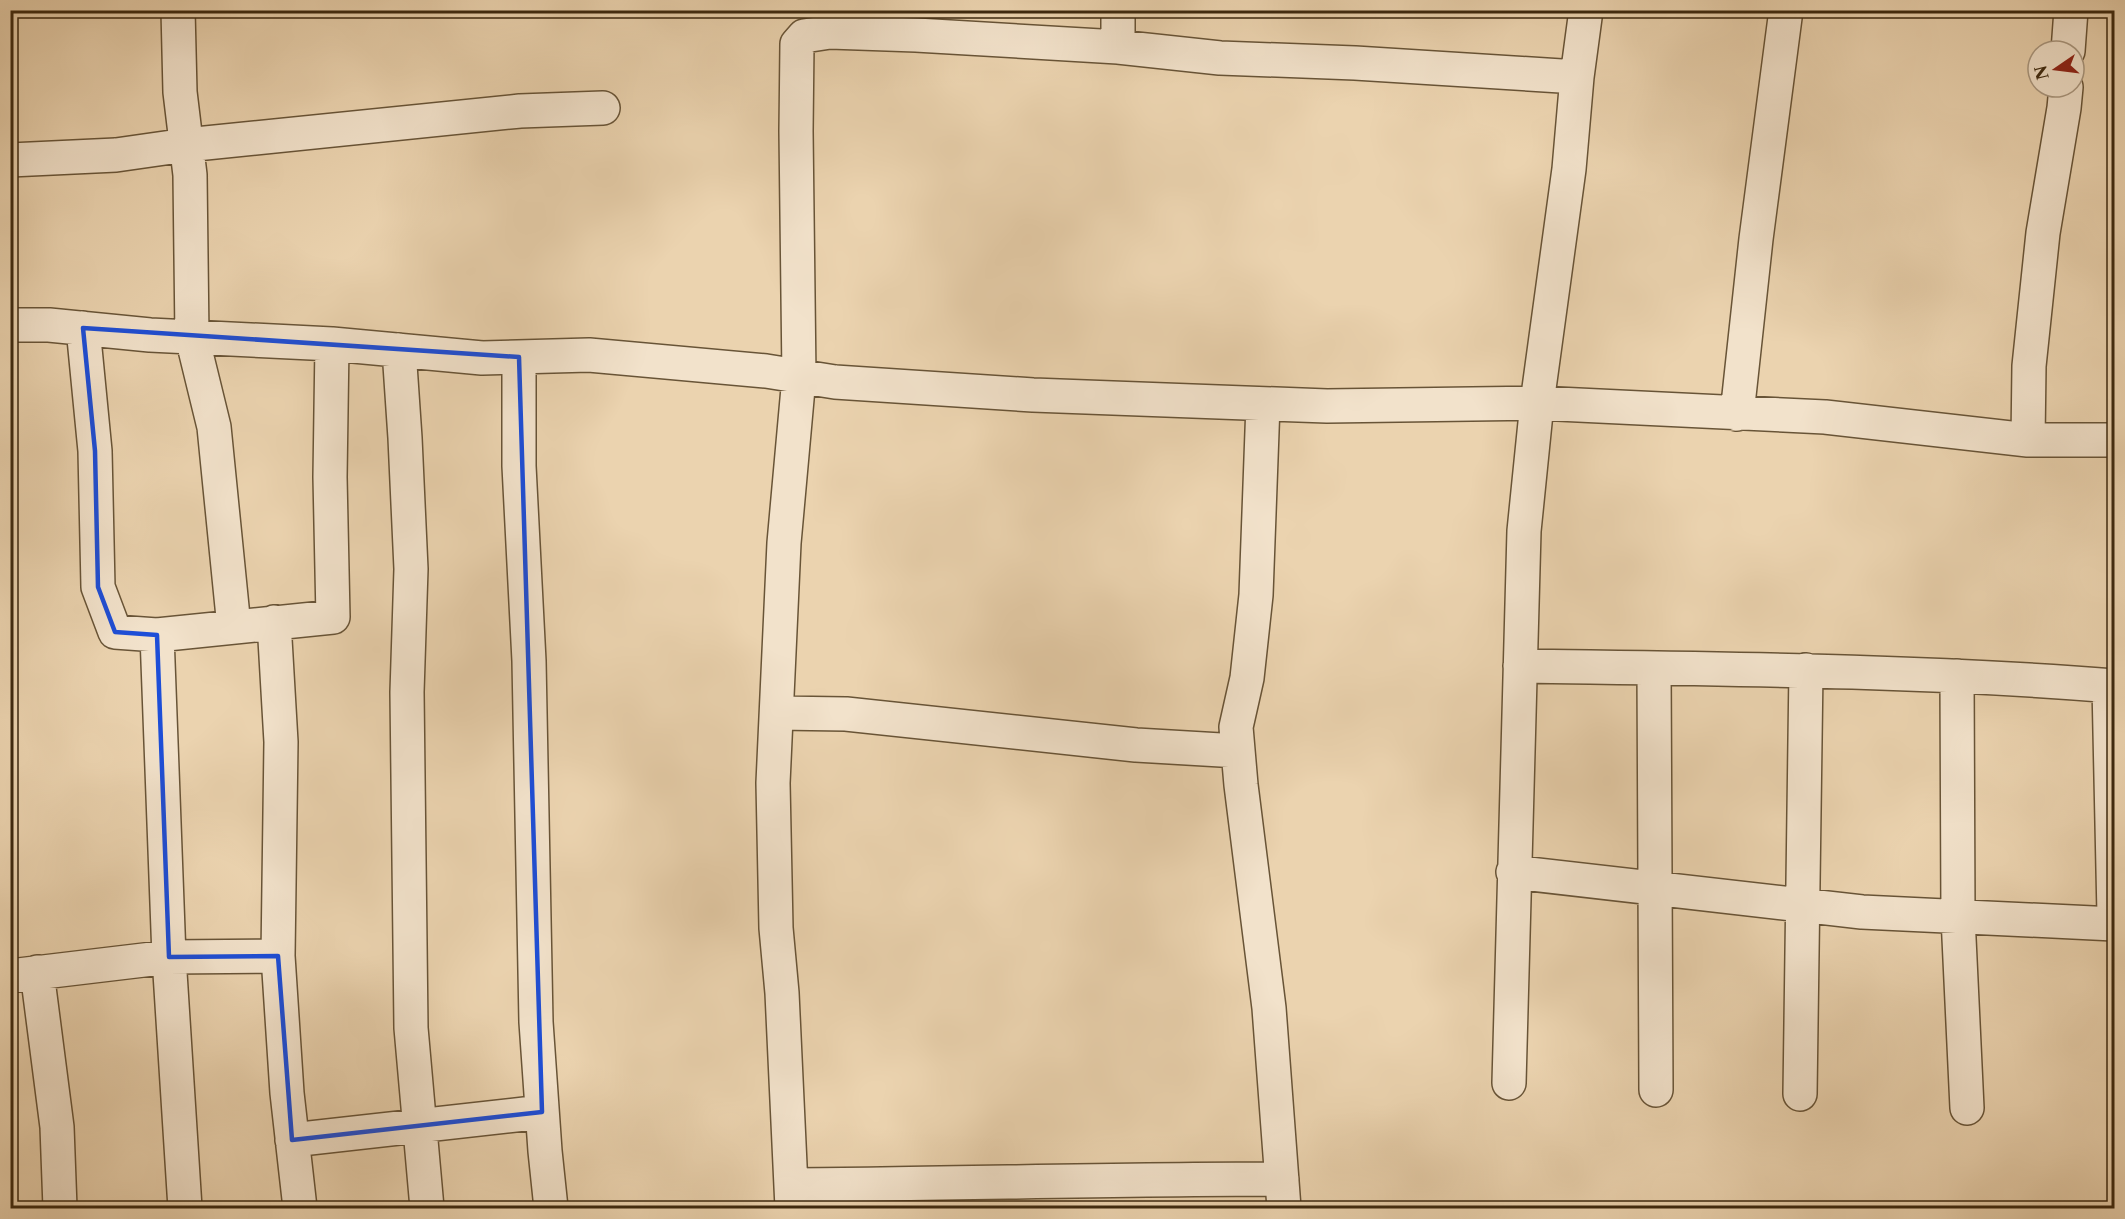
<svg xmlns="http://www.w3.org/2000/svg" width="2125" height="1219" viewBox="0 0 2125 1219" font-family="'Libre Caslon Text',serif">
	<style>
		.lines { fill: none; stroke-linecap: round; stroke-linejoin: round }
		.street-casing { stroke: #685437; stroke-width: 36 }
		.street { stroke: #f2e2cb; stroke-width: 33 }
		.marked { fill: none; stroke: #1d4ed8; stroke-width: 4.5; stroke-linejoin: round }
	</style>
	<rect width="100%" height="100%" fill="#ebd3af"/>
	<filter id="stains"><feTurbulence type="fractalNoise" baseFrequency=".00333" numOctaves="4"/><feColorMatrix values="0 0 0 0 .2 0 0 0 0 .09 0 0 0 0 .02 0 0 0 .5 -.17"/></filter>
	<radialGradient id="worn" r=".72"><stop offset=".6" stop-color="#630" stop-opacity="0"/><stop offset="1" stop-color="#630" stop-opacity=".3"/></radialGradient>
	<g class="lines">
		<defs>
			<path id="street" d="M 178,10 L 180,92 L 190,175 L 192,337 L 214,427 L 234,627
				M 1118,10 L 1118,47
				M 2068,51 L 2071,10
				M 10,160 L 116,155 L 186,145 L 520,111 L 603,108
				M 10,325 L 49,325 L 150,335 L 332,344 L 482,358 L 589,355 L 766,371 L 835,382 L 1033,395 L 1327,406 L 1537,403 L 1825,417 L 2028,440 L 2114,440
				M 83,328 L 95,451 L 98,587 L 115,632 L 157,635 L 333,617 L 330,477 L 332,344
				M 399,350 L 405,438 L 411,569 L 407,692 L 411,1028 L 427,1208
				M 519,357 L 519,466 L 529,661 L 536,1022 L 545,1151 L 551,1208
				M 1263,404 L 1256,595 L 1247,678 L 1236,727 L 1241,785 L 1269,1008 L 1284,1208
				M 1737,414 L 1756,239 L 1786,10
				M 2028,440 L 2029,366 L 2043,233 L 2064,108 L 2066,87
				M 274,622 L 281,742 L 278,956 L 287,1093 L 300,1208
				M 157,635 L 169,957 L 185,1208
				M 1520,666 C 1718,669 1917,670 2114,686
				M 1654,668 L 1656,1090
				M 1957,676 L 1958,917 L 1967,1108
				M 2109,686 L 2114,915
				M 777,713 L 846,714 L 1136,745 L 1238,751
				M 1513,872 L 1862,912 L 2114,924
				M 37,972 L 57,1127 L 60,1208
				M 10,976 L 169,957 L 278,956
				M 1509,1083 L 1524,531 L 1537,403 L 1569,169 L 1577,77 L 1586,10
				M 1800,1094 L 1806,670
				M 292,1140 L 542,1112
				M 791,1185 C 954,1184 1118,1179 1282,1179
				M 792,1208 L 782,993 L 776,928 L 773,783 L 784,543 L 799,377 L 796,131 L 797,44 L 804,36 L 830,32 L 916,35 L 1118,47 L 1220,58 L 1355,63 L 1577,77"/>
		</defs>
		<!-- street casing -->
		<use href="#street" class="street-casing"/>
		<!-- street -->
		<use href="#street" class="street"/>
	</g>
	<!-- marked area -->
	<path class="marked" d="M 83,328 L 519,357 L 542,1112 L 292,1140 L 278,956 L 169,957 L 157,635 L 115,632 L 98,587 L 95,451 Z"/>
	<!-- margin -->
	<rect width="2125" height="1219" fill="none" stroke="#ebd3af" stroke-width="36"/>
	<rect x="12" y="12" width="2101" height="1195" fill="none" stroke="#3d290f" stroke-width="3"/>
	<rect x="18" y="18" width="2089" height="1183" fill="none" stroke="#3d290f" stroke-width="1.5"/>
	<!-- north arrow -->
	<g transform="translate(2056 69) rotate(256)"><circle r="28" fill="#f2e2cb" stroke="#aa9880" stroke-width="1.5"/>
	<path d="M0-4.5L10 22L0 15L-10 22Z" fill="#8f2418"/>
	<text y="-9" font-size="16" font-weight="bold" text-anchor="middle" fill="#3d290f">N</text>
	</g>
	<rect width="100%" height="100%" filter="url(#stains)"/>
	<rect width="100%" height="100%" fill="url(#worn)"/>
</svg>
